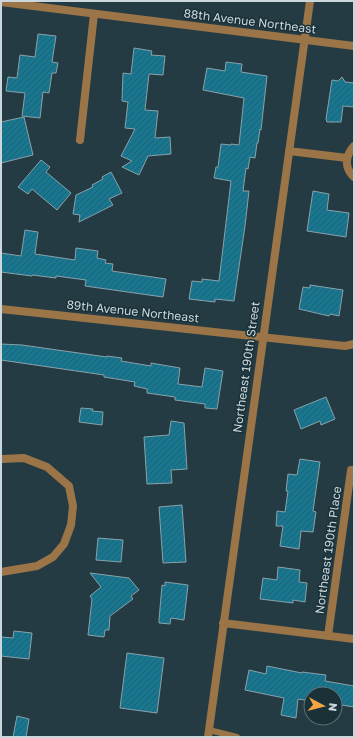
<svg xmlns="http://www.w3.org/2000/svg" width="355" height="738" viewBox="0 0 355 738" font-family="'Golos Text',sans-serif">
	<style>
		.building { fill: url(#building-hatch); stroke: #88a2ab }
		.lines { fill: none; stroke-linecap: round; stroke-linejoin: round }
		.service { stroke: #9b7548; stroke-width: 6 }
		.minor { stroke: #9b7548; stroke-width: 8 }
		.tertiary { stroke: #9b7548; stroke-width: 8 }
		.labels { text-anchor: middle; dominant-baseline: central; stroke-width: 3; stroke-linejoin: round; paint-order: stroke }
		.street-label { font-size: 12px; fill: #cad7dc; stroke: #1a3138 }
	</style>
	<defs>
		<pattern id="building-hatch" width="6" height="6" patternUnits="userSpaceOnUse"><rect width="6" height="6" fill="#187790"/><path d="M-1 1l2-2M0 6l6-6M5 7l2-2" fill="none" stroke="#295e6d"/></pattern>
	</defs>
	<rect width="100%" height="100%" fill="#243b43"/>
	<!-- building -->
	<path class="building" d="M 38,34 L 56,36 L 52,62 L 58,63 L 56,73 L 52,73 L 49,93 L 43,92 L 40,118 L 22,116 L 25,93 L 6,91 L 8,77 L 17,78 L 20,55 L 35,57 Z
		M 134,48 L 152,51 L 151,55 L 165,56 L 163,75 L 149,74 L 145,110 L 158,111 L 155,138 L 170,137 L 171,154 L 148,156 L 139,175 L 122,167 L 132,161 L 121,156 L 135,129 L 125,128 L 128,102 L 122,101 L 123,73 L 131,74 Z
		M 226,62 L 242,64 L 241,72 L 267,76 L 261,130 L 260,129 L 258,143 L 257,143 L 255,158 L 250,157 L 248,169 L 246,168 L 243,191 L 249,191 L 245,226 L 234,301 L 215,299 L 215,302 L 189,299 L 192,281 L 202,282 L 202,279 L 219,281 L 231,181 L 214,178 L 216,167 L 218,167 L 221,144 L 231,145 L 231,144 L 239,145 L 244,98 L 203,90 L 207,68 L 225,71 Z
		M 342,77 L 345,82 L 354,83 L 354,107 L 343,106 L 341,122 L 327,122 L 326,119 L 332,80 L 338,81 Z
		M 24,117 L 33,155 L 1,163 L 1,122 Z
		M 41,160 L 50,167 L 46,172 L 71,193 L 57,210 L 32,189 L 28,194 L 18,187 Z
		M 111,172 L 122,193 L 109,199 L 113,205 L 79,222 L 80,215 L 73,214 L 76,195 L 93,187 L 92,185 L 103,179 L 102,177 Z
		M 313,191 L 329,194 L 327,210 L 349,213 L 346,237 L 307,231 Z
		M 25,230 L 38,232 L 35,254 L 75,260 L 76,248 L 98,251 L 97,258 L 106,260 L 105,263 L 113,264 L 112,271 L 166,279 L 163,297 L 85,286 L 86,280 L 56,276 L 56,278 L 32,275 L 32,276 L 1,272 L 1,253 L 21,256 Z
		M 310,285 L 343,290 L 339,316 L 330,314 L 329,316 L 299,309 L 303,287 L 310,288 Z
		M 1,344 L 22,345 L 107,357 L 107,356 L 122,358 L 121,361 L 151,366 L 151,363 L 180,368 L 178,384 L 202,387 L 205,368 L 223,371 L 217,409 L 205,408 L 205,404 L 175,400 L 175,397 L 147,393 L 147,389 L 134,386 L 135,382 L 104,377 L 104,375 L 1,360 Z
		M 326,397 L 335,419 L 321,425 L 320,421 L 301,429 L 294,410 Z
		M 81,408 L 93,409 L 92,411 L 103,412 L 102,425 L 79,422 Z
		M 171,421 L 184,423 L 187,469 L 171,470 L 172,483 L 147,484 L 144,437 L 169,435 Z
		M 300,459 L 320,462 L 313,511 L 316,512 L 313,532 L 301,531 L 299,549 L 280,546 L 283,526 L 276,526 L 277,511 L 285,512 L 288,491 L 286,491 L 288,474 L 297,475 Z
		M 182,505 L 186,562 L 163,563 L 159,507 Z
		M 98,538 L 123,540 L 121,562 L 96,560 Z
		M 278,567 L 300,570 L 299,582 L 307,583 L 305,602 L 293,600 L 293,603 L 260,599 L 263,578 L 277,580 Z
		M 90,573 L 129,578 L 139,590 L 131,596 L 133,599 L 110,616 L 109,630 L 105,630 L 104,637 L 88,635 L 92,599 L 90,596 L 101,587 Z
		M 165,582 L 188,585 L 184,620 L 171,618 L 170,624 L 159,623 L 159,620 L 162,585 L 165,586 Z
		M 14,631 L 32,633 L 29,659 L 1,656 L 1,637 L 13,638 Z
		M 127,653 L 164,658 L 157,713 L 120,708 Z
		M 267,666 L 302,673 L 302,672 L 326,675 L 325,681 L 354,686 L 354,707 L 335,704 L 335,694 L 311,694 L 311,701 L 298,699 L 296,718 L 281,715 L 284,698 L 245,690 L 249,670 L 266,674 Z
		M 17,716 L 29,719 L 26,737 L 13,737 Z"/>
	<g class="lines">
		<!-- service -->
		<path class="service" d="M 209,730 L 237,737"/>
		<!-- minor -->
		<path class="minor" d="M 80,140 L 94,14
			M 354,146 C 345,156 344,168 354,177
			M 289,151 L 347,158
			M 1,309 L 345,346 L 354,344
			M 1,459 L 24,458 L 47,467 L 69,486 L 73,506 L 71,525 L 64,544 L 53,557 L 37,566 L 1,572
			M 223,623 L 354,639
			M 328,636 L 351,470 L 354,470
			M 208,737 L 310,1"/>
		<!-- tertiary -->
		<path class="tertiary" d="M 1,2 L 354,46"/>
	</g>
	<g class="labels">
		<!-- street labels -->
		<g class="street-label">
			<text transform="translate(250 21) rotate(7)">88th Avenue Northeast</text>
			<text transform="translate(133 311) rotate(6)">89th Avenue Northeast</text>
			<text transform="translate(246 367) rotate(-82)">Northeast 190th Street</text>
			<text transform="translate(328 550) rotate(-82)">Northeast 190th Place</text>
		</g>
	</g>
	<!-- border -->
	<rect width="355" height="738" fill="none" stroke="#cad7dc" stroke-width="4"/>
	<!-- north arrow -->
	<g transform="translate(323 706) rotate(97)"><circle r="19" fill="#1a3138" stroke="#60737a"/>
	<path d="M0-3L7 15L0 10L-7 15Z" fill="#f2a541"/>
	<text y="-6" font-size="11" font-weight="bold" text-anchor="middle" fill="#cad7dc">N</text>
	</g>
</svg>
